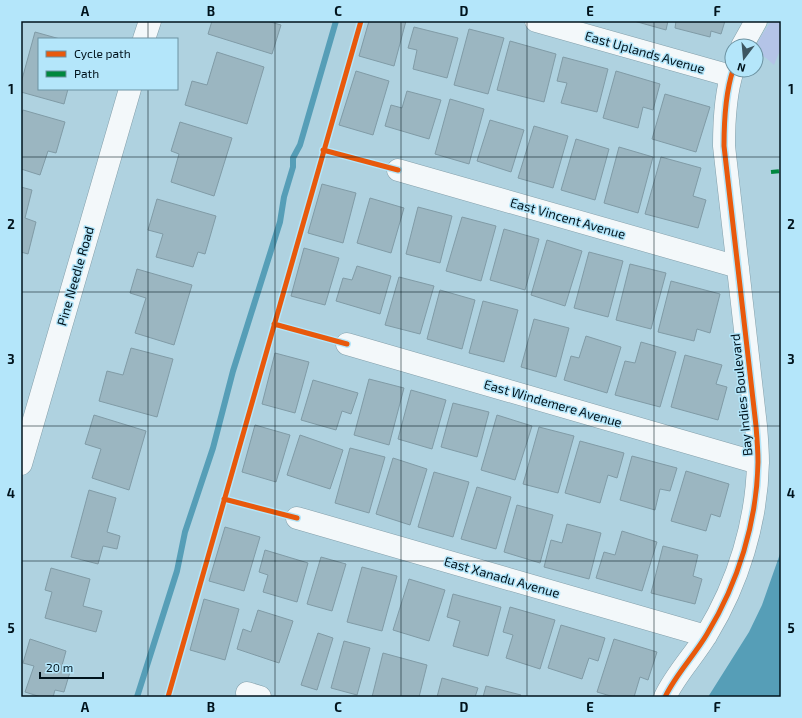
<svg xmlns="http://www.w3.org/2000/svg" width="802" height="718" viewBox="0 0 802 718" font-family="'Exo 2',sans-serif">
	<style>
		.green { fill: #b4c4e7 }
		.water { fill: #569eb7 }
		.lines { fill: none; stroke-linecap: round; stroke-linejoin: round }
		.stream { stroke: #569eb7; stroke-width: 6 }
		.building { fill: #9bb6c1; stroke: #809ba6 }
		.street-casing { stroke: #839faa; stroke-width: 23 }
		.street { stroke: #f3f8fa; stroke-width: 22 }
		.quiet { stroke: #00873e; stroke-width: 4; stroke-dasharray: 8 4; stroke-linecap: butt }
		.cycleway-casing { stroke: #b4e6fa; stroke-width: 8 }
		.cycleway { stroke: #e8590c; stroke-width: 5 }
		.grid { fill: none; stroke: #00131c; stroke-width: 1; stroke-opacity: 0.55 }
		.labels { text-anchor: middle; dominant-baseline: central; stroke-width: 3; stroke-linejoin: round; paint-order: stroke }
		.street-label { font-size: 13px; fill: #00131c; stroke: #b4e6fa }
		.neatline { fill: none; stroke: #00131c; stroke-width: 1.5 }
		.grid-label { font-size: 13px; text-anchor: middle; font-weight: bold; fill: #00131c }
	</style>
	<rect width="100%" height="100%" fill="#afd2e0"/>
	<!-- green -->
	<path class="green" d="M 771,21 L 781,21 L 781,48 L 774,65 L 766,58 L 756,52 C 756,41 765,31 771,21 Z"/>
	<!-- water -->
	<path class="water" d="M 781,551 L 781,697 L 708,697 L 749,632 L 762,605 Z"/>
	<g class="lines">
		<!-- stream -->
		<path class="stream" d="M 137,697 L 177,571 L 185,532 L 213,448 L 233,371 L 280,222 L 284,197 L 293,167 L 293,158 L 300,145 L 336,21"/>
	</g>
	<!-- building -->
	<path class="building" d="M 212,21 L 267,21 L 281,25 L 272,54 L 208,34 Z
		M 369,21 L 406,21 L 394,66 L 359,56 Z
		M 634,21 L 668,21 L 666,30 Z
		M 676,21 L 725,21 L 721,34 L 711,31 L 710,37 L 675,28 Z
		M 414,27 L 458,38 L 447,78 L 413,69 L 417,50 L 408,48 Z
		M 469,29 L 504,38 L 488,94 L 454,85 Z
		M 35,32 L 60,39 L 39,39 L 39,89 L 68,89 L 64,104 L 21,92 L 21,83 Z
		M 510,41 L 556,54 L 544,102 L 497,90 Z
		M 217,52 L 264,67 L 247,124 L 185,105 L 192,81 L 207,85 Z
		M 563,57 L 608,69 L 597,112 L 561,103 L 567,83 L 557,81 Z
		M 356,71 L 389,81 L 373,135 L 339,125 Z
		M 616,71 L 660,84 L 653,110 L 643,107 L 638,128 L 603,118 Z
		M 407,91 L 441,100 L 429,139 L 385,126 L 391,105 L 402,108 Z
		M 665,94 L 710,107 L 696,152 L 652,139 Z
		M 450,99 L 484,109 L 469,164 L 435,154 Z
		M 23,110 L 65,122 L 56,153 L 48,151 L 40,175 L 21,169 L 21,116 Z
		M 490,120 L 524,130 L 511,172 L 477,161 Z
		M 180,122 L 232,138 L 214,196 L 171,182 L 179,154 L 171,151 Z
		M 534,126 L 568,136 L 553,188 L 518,178 Z
		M 576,139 L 609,149 L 595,200 L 561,190 Z
		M 619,147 L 653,157 L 638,213 L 604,203 Z
		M 661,157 L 701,168 L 693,196 L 706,200 L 698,228 L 645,214 Z
		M 322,184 L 356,193 L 343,243 L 308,233 Z
		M 21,187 L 32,190 L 25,218 L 36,222 L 28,254 L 21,252 Z
		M 370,198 L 404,208 L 391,253 L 357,243 Z
		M 157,199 L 216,216 L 205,254 L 198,252 L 193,267 L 156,257 L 163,234 L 148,230 Z
		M 418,207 L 452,216 L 440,263 L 406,254 Z
		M 462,217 L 496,226 L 481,281 L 446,271 Z
		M 504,229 L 539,239 L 525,290 L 490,280 Z
		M 547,240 L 582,251 L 565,306 L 531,295 Z
		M 304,248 L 339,258 L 325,305 L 291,296 Z
		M 589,252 L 623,261 L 608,317 L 574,308 Z
		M 630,264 L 666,273 L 651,329 L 616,320 Z
		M 357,266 L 391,276 L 380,314 L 336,301 L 343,278 L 352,280 Z
		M 137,269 L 192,285 L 174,345 L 135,333 L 146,298 L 130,293 Z
		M 399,277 L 434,286 L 420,334 L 385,325 Z
		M 671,281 L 720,294 L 710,333 L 697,329 L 694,341 L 658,332 Z
		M 440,290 L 475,300 L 462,349 L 427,339 Z
		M 483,301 L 518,310 L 504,362 L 469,353 Z
		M 534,319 L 569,328 L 556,377 L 521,367 Z
		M 586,336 L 621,347 L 607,393 L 564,380 L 571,356 L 579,358 Z
		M 641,342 L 676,352 L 660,407 L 615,395 L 625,361 L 635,363 Z
		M 131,348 L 173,359 L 157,417 L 99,401 L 107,371 L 123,375 Z
		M 275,353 L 309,362 L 295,413 L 262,404 Z
		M 685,355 L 722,365 L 716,384 L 727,387 L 718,420 L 671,407 Z
		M 369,379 L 404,388 L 389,445 L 354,435 Z
		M 313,380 L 358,393 L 351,414 L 342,411 L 336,430 L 301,420 Z
		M 411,390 L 446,400 L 432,449 L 398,439 Z
		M 453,403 L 489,412 L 477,457 L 441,447 Z
		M 94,415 L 146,431 L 129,490 L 92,478 L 101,449 L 85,444 Z
		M 497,415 L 532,426 L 515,480 L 481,470 Z
		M 255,425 L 290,435 L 276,482 L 242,472 Z
		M 539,427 L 574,436 L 558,493 L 523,484 Z
		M 300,435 L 343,450 L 330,489 L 287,475 Z
		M 580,441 L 624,453 L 617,478 L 608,475 L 600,503 L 565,493 Z
		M 350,448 L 385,457 L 369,513 L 335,503 Z
		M 632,456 L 677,468 L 670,491 L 660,489 L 655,510 L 620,500 Z
		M 393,458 L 427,469 L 410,525 L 376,514 Z
		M 686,471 L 729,484 L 720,517 L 711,514 L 706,531 L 671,521 Z
		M 434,472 L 469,482 L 453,537 L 418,527 Z
		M 477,487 L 511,497 L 496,549 L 461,539 Z
		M 89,490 L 116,498 L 107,532 L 120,536 L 117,549 L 103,546 L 98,564 L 71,557 Z
		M 517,505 L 553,515 L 540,563 L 504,552 Z
		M 567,524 L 601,533 L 589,579 L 544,567 L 551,540 L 562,543 Z
		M 225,527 L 260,537 L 244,591 L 209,581 Z
		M 622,531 L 657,542 L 642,591 L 596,578 L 604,552 L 615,555 Z
		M 663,546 L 698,555 L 693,576 L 702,579 L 695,604 L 651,593 Z
		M 265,550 L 308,563 L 297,602 L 263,592 L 268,575 L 259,572 Z
		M 321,557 L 346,564 L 332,611 L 307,604 Z
		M 362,567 L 397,576 L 382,631 L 347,622 Z
		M 51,568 L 90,579 L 83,606 L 102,611 L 96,632 L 45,618 L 52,592 L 45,590 Z
		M 409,579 L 445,590 L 429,641 L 393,630 Z
		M 453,594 L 501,607 L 488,656 L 453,646 L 460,621 L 447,617 Z
		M 204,599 L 239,609 L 225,660 L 190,650 Z
		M 510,607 L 555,620 L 540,669 L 506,658 L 513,635 L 503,632 Z
		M 258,610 L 293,621 L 279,663 L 237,649 L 243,629 L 251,632 Z
		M 561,625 L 605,638 L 598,661 L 589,658 L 582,679 L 548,668 Z
		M 318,633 L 333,638 L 317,690 L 301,685 Z
		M 30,639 L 66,651 L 61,669 L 70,672 L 64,692 L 55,690 L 53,697 L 41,697 L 25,692 L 34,666 L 23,663 Z
		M 614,639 L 657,652 L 648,680 L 640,677 L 634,697 L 614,697 L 597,692 Z
		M 344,641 L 370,648 L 357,695 L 331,688 Z
		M 383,653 L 427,665 L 419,697 L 372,697 Z
		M 442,678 L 478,688 L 475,697 L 437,697 Z
		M 486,686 L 521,695 L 520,697 L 483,697 Z"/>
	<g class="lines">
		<defs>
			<path id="street" d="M 536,21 L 731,76
				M 144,39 L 150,21
				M 742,46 L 756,21
				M 398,170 L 738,267
				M 347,344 L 758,463
				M 21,464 L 130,89
				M 297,518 L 706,636
				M 247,693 L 260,697
				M 665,697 C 676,674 694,656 707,634 C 738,583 757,522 758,462 C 758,450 757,438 756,426 L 724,146 C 724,121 725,94 733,70"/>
		</defs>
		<!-- street casing -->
		<use href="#street" class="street-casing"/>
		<!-- street -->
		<use href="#street" class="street"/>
		<!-- quiet -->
		<path class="quiet" d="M 771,172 L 781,171"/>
		<defs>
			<path id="cycleway" d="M 323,150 L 398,170
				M 274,324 L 347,344
				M 224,499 L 297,518
				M 168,697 L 361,21
				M 665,697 C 676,674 694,656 707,634 C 738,583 757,522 758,462 C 758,450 757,438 756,426 L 724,146 C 724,121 725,94 733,70"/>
		</defs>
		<!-- cycleway casing -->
		<use href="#cycleway" class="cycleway-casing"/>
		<!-- cycleway -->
		<use href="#cycleway" class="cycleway"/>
	</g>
	<!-- grid -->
	<path class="grid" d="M 148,21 L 148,39M 275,21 L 275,697M 401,21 L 401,697M 527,21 L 527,697M 654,21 L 654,697M 148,89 L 148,697M 21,157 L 781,157M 21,292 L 781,292M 21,426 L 781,426M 21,561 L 781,561"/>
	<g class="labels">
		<!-- street labels -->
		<g class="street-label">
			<text transform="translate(645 52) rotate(16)">East Uplands Avenue</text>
			<text transform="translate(568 218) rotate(16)">East Vincent Avenue</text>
			<text transform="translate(75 276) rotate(-74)">Pine Needle Road</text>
			<text transform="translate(741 395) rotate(-96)">Bay Indies Boulevard</text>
			<text transform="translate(553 403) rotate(16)">East Windemere Avenue</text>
			<text transform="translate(502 577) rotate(16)">East Xanadu Avenue</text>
		</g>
	</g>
	<!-- border -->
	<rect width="802" height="718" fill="none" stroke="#b4e6fa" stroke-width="44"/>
	<!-- legend -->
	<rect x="38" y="38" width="140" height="52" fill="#b4e6fa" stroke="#6c92a1"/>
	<rect x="46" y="51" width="20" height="6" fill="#e8590c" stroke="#6c92a1"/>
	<text x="74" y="58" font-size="12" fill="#00131c">Cycle path</text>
	<rect x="46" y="71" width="20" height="6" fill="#00873e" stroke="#6c92a1"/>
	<text x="74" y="78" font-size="12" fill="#00131c">Path</text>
	<!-- north arrow -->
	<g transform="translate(744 58) rotate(196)"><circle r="19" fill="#b4e6fa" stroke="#6c92a1"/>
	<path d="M0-3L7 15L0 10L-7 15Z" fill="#3d5661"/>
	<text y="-6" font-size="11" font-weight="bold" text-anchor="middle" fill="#00131c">N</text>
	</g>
	<!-- scale -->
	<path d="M40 672v6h63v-6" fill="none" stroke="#00131c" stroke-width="2"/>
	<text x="46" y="672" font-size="12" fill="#00131c" stroke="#b4e6fa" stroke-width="3" paint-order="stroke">20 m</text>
	<rect x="22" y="22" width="758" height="674" class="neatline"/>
	<g class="grid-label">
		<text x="85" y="16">A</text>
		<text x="211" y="16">B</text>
		<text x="338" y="16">C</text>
		<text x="464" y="16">D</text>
		<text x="590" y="16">E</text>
		<text x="717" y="16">F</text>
		<text x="11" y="94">1</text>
		<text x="791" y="94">1</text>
		<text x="11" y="229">2</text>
		<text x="791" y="229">2</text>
		<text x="11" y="364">3</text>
		<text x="791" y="364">3</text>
		<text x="11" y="498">4</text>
		<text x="791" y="498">4</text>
		<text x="11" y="633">5</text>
		<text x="791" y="633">5</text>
		<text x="85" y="712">A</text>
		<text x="211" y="712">B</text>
		<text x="338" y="712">C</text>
		<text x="464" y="712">D</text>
		<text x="590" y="712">E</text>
		<text x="717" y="712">F</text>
	</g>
</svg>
